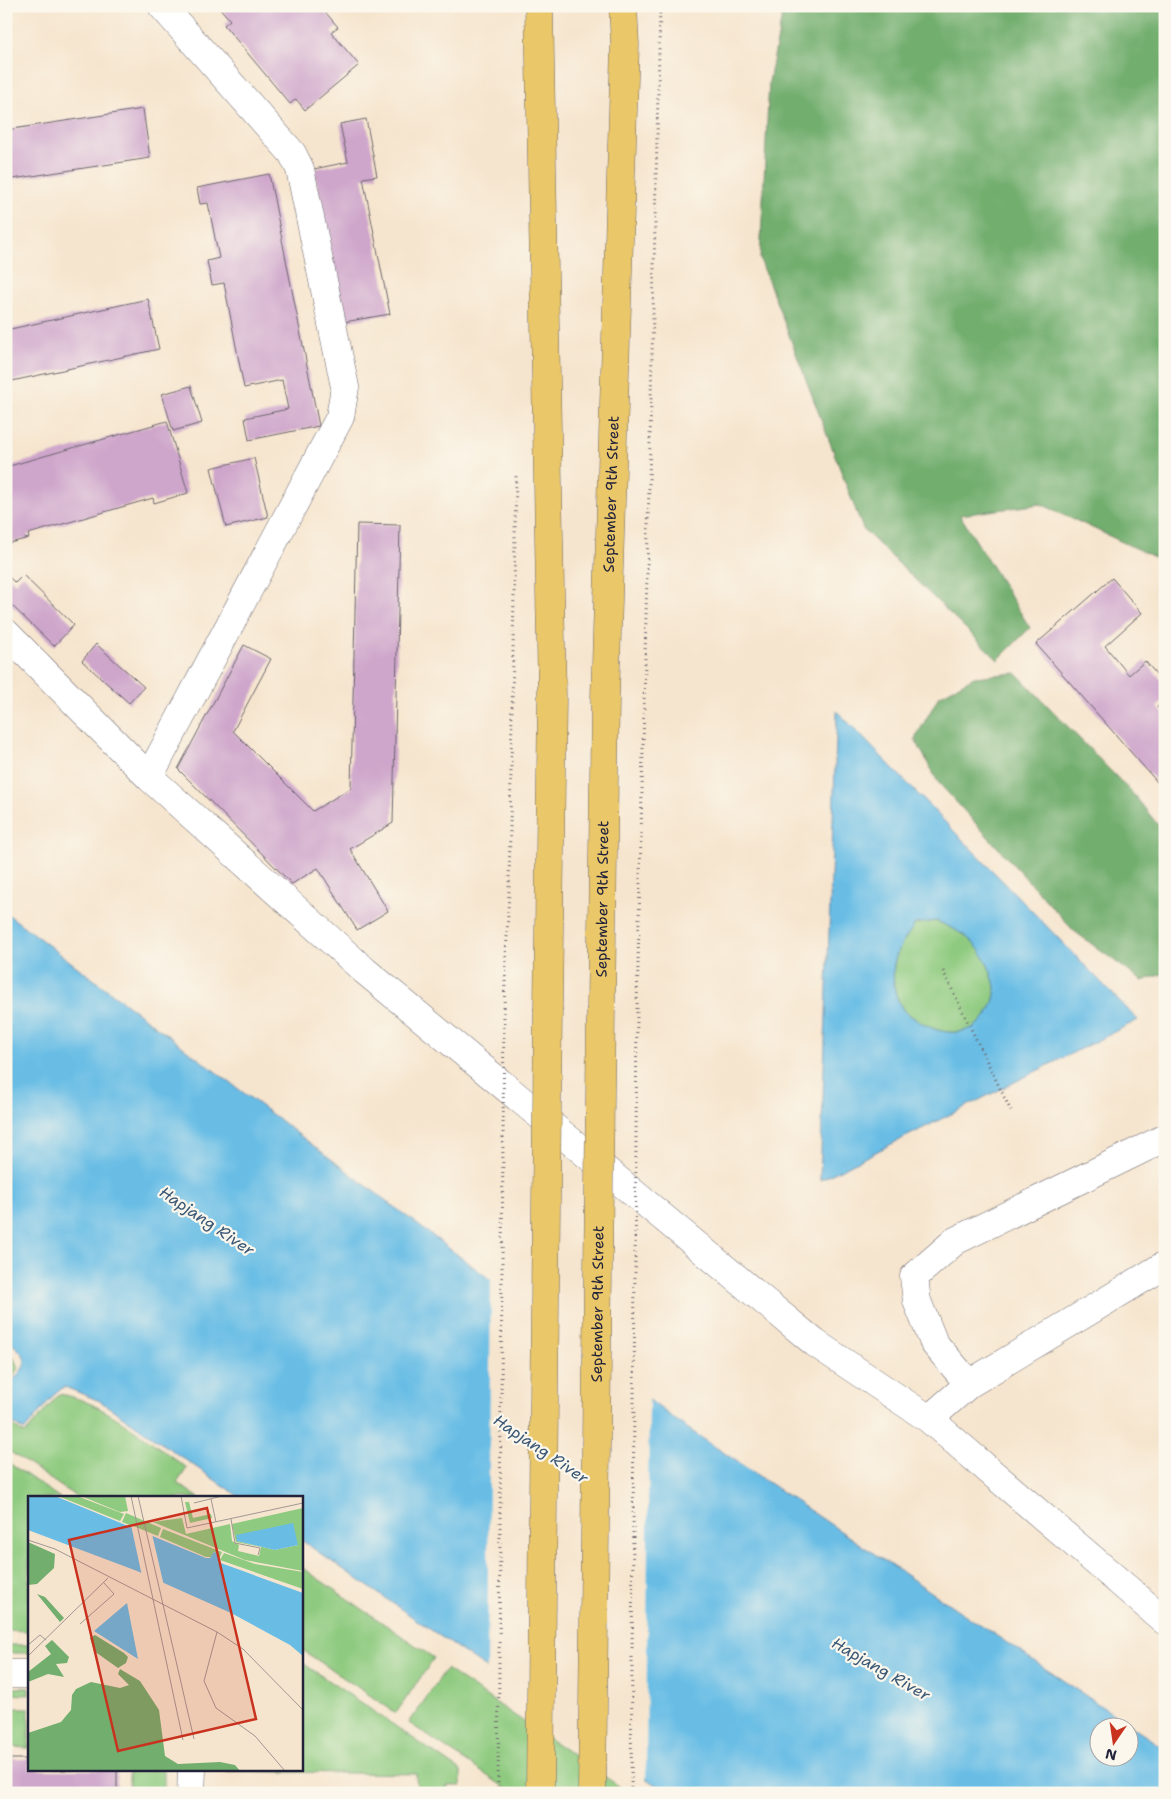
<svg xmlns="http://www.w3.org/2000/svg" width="1171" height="1799" viewBox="0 0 1171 1799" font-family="'Shantell Sans',sans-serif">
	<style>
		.green { fill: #8eca7f; stroke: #58765d }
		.forest { fill: #72ae6e; stroke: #4a6854 }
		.water { fill: #69bde5; stroke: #467090; fill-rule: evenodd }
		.pier { fill: #f6e5ce }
		.building { fill: #cea5cb }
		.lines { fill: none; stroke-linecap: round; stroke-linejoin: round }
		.minor-casing { stroke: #6c666e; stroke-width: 29 }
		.highway-casing { stroke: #6c666e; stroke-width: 29 }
		.path { stroke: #6c666e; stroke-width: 3; stroke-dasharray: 1 4; stroke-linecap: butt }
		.minor { stroke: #fff; stroke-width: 28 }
		.highway { stroke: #eac769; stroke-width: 28 }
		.highway-bridge-casing { stroke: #6c666e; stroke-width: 29; stroke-linecap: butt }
		.path-bridge { stroke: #6c666e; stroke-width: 3; stroke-dasharray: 1 4; stroke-linecap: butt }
		.highway-bridge { stroke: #eac769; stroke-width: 28 }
		.labels { text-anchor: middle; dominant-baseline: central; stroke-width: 4.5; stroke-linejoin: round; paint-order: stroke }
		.street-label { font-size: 15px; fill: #22223b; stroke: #fbf7ec }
		.water-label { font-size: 16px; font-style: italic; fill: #3b5876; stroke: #fbf7ec }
		.inset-road { fill: none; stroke: #a19793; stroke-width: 1 }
		.view { fill: #c8321e; fill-opacity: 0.15; stroke: #c8321e; stroke-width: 2.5 }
		.inset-edge { fill: none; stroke: #22223b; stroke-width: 2.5 }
	</style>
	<rect width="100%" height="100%" fill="#fbf7ec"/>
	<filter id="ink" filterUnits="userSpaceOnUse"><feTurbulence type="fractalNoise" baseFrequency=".02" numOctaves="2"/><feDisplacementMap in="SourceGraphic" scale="10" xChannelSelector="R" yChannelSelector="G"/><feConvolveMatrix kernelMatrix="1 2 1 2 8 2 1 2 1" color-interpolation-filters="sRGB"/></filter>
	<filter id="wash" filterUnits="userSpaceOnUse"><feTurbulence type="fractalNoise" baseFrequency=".0096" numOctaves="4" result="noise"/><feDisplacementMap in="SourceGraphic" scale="20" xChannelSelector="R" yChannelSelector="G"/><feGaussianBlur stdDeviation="1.12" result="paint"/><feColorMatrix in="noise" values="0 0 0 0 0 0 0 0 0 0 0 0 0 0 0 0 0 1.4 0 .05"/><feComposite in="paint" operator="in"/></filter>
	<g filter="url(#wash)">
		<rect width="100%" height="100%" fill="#f6e5ce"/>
		<!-- green -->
		<path class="green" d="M 936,921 C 966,933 982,944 992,976 C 997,989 996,997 990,1009 C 975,1039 941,1037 917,1020 C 912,1016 904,1013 902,1008 C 894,996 892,978 894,964 C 897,949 907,936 915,924 Z
			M 13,1356 L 18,1368 L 6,1388 L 6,1364 Z
			M 59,1394 C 100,1399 153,1444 187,1468 L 177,1483 L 199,1498 L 78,1498 L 6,1449 L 6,1422 L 25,1434 Z
			M 6,1461 L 60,1498 L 29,1498 L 29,1631 L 6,1630 Z
			M 301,1567 L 434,1658 L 396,1713 L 301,1649 Z
			M 6,1645 L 29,1645 L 29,1653 L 6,1653 Z
			M 301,1662 L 461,1771 L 461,1786 L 447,1786 L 447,1793 L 417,1793 L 416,1774 L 220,1771 L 301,1770 Z
			M 446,1669 L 629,1793 L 513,1793 L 409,1723 Z
			M 6,1688 L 29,1688 L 29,1695 L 6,1694 Z
			M 6,1708 L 29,1708 L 29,1748 L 6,1747 Z
			M 129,1770 L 164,1770 L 164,1793 L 129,1793 Z"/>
		<!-- forest -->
		<path class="forest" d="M 784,6 L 1165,6 L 1165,562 L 1041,504 L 960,515 L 1030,628 L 998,660 L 863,529 L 760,259 L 769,82 Z
			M 1016,673 L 1135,796 L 1165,834 L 1165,973 L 1142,981 L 1074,931 L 938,782 L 915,739 L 939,696 L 974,677 Z"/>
		<!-- water -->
		<path class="water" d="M 837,711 L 1138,1020 L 820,1180 ZM 936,921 C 966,933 982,945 992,976 C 997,989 996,997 990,1009 C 975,1039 941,1037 917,1020 C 912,1016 904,1013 902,1008 C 894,996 892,978 894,964 C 897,949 907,936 915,924 Z
			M 6,913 L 681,1424 L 1165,1749 L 1165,1793 L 667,1793 L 301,1540 L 301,1498 L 241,1498 L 100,1401 L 65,1387 L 57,1391 L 24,1431 L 6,1418 C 6,1411 5,1401 6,1394 C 12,1371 45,1365 6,1340 ZM 1098,1726 L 1128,1726 L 1128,1756 L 1098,1756 Z"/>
		<!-- pier -->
		<path class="pier" d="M 491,1276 L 649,1397 L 646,1782 L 487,1672 Z"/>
		<g id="blocks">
			<!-- building -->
			<path class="building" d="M 218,6 L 320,6 L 338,27 L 331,32 L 359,65 L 305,110 L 296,99 L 290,104 L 224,25 L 230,20 Z
				M 143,109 L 150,158 L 6,180 L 6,130 Z
				M 366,119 L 377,176 L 363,178 L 390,314 L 344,322 L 314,169 L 348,162 L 340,124 Z
				M 269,174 L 319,426 L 249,440 L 245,418 L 288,409 L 282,380 L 244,388 L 224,283 L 212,285 L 207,261 L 219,258 L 208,203 L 200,204 L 197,188 Z
				M 148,299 L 159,349 L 12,381 L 6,355 L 6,330 Z
				M 191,386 L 202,423 L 173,431 L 162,394 Z
				M 167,421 L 188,493 L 154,503 L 153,498 L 28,534 L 29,538 L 6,544 L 6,467 Z
				M 254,458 L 268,517 L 226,527 L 211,468 Z
				M 357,524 L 400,525 L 393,823 L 350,849 L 388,911 L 357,930 L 318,868 L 292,884 L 178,769 L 244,645 L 271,659 L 233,731 L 313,811 L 351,788 Z
				M 6,574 L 15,583 L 23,575 L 74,625 L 54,646 L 6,600 Z
				M 1112,578 L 1142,613 L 1105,646 L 1129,675 L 1145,661 L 1165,684 L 1165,700 L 1157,707 L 1165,715 L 1165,791 L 1036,644 Z
				M 96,644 L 144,687 L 129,703 L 82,661 Z
				M 6,1759 L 29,1759 L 29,1770 L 117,1770 L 117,1793 L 6,1793 Z"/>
		</g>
	</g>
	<g filter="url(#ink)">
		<use href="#blocks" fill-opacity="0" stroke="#6c666e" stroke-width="1"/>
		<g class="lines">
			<defs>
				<path id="minor" d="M 6,633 L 149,777 L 365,971 L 815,1343 L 929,1419 L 1165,1621
					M 149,777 L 340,417 L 345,387 L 300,169 L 292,153 L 162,6
					M 969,1384 L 934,1343 L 917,1301 L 914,1277 L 955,1241 L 1165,1138
					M 929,1419 L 969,1384 L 1165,1265
					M 6,1674 L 29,1674
					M 191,1793 L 192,1770"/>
				<g id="highway">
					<path d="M 539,6 L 552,696 L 548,1008"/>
					<path id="s1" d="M 601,1008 L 605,698 L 625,45 L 623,6"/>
				</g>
			</defs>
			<!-- minor casing -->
			<use href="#minor" class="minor-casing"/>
			<!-- highway casing -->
			<use href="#highway" class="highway-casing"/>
			<!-- path -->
			<path class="path" d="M 943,971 L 1011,1111
				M 504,1007 L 509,889 L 516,474
				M 637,1009 L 660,6"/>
			<!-- minor -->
			<use href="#minor" class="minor"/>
			<!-- highway -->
			<use href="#highway" class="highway"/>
			<defs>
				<g id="highway-bridge">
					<path d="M 540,1793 L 548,1008"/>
					<path id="s2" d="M 592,1793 L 601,1008"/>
				</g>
			</defs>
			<!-- highway-bridge casing -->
			<use href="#highway-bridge" class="highway-bridge-casing"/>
			<!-- path-bridge -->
			<path class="path-bridge" d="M 498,1793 L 504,1007
				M 631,1793 L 637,1009"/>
			<!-- highway-bridge -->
			<use href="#highway-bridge" class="highway-bridge"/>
		</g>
	</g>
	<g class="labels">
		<!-- street labels -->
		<g class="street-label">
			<text stroke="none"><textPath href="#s1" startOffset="514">September 9th Street</textPath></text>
			<text stroke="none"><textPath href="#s1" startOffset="109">September 9th Street</textPath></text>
			<text stroke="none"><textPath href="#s2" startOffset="489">September 9th Street</textPath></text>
		</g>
		<!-- water labels -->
		<g class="water-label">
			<text transform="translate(207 1221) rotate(34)">Hapjang River</text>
			<text transform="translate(541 1449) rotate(34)">Hapjang River</text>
			<text transform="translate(881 1669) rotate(30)">Hapjang River</text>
		</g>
	</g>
	<!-- overview -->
	<g transform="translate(28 1496)">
		<rect width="275" height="275" fill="#f6e5ce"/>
		<path d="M 30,0 L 49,0 L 96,18 L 92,25 ZM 53,0 L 97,0 L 100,15 L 92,16 ZM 157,6 L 161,6 L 165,22 L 183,18 L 184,22 L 162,27 ZM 275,12 L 275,75 L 217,64 L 125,26 L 154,22 L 158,38 L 202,28 L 204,45 L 211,49 L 210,55 L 231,60 L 233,51 L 208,46 L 204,28 ZM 209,45 L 270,49 L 247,54 ZM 98,17 L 133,32 L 130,40 L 94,26 ZM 135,33 L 194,56 L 191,64 L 190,58 L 186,56 L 183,61 L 178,61 L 132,41 ZM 196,57 L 227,68 L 275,76 L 275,93 L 192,64 Z" fill="#8eca7f" fill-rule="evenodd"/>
		<path d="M 0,46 L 27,58 L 26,72 L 9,88 L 0,89 ZM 9,98 L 17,101 L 36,122 L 32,126 ZM 67,139 L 96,157 L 100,161 L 98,167 L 90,172 L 66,155 L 62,142 ZM 24,144 L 41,161 L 39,167 L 28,168 L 36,181 L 20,178 L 0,186 L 0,176 L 23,158 L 17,150 ZM 92,173 L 112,185 L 131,214 L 137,260 L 150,268 L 192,266 L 207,269 L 212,275 L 0,275 L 0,237 L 33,226 L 43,214 L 44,199 L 48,193 L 63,186 L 92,192 L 101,189 L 90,178 Z" fill="#72ae6e"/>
		<path d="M 0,0 L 27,0 L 178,62 L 182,62 L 186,56 L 190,58 L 190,66 L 275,97 L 275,160 L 262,149 L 203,117 L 109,75 L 0,34 ZM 265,27 L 270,49 L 247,54 L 209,45 L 208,39 ZM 99,107 L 110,163 L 66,135 Z" fill="#69bde5"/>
		<path d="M 103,29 L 124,38 L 136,90 L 114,80 Z" fill="#f6e5ce"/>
		<path class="inset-road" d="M 103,0 L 155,244M 110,0 L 166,243M 153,0 L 159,32 L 275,7M 183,3 L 188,26M 166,7 L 194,0M 203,23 L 207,47 L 232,52 L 230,59M 0,44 L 27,53 L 189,136 L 215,153 L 275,214M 52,128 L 86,98 L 76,87M 189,136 L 176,185 L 188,212 L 227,240 L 257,275M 0,149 L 12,139 L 18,144M 0,160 L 80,82"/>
		<path class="view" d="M 179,12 L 228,223 L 90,255 L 41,44 Z"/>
		<rect width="275" height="275" class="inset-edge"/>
	</g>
	<!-- margin -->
	<rect width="1171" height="1799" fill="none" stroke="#fbf7ec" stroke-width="25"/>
	<!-- north arrow -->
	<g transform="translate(1114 1742) rotate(193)"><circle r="24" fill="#fbf7ec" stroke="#a4a2a5"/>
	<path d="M0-4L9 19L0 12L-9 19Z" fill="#c8321e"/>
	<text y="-8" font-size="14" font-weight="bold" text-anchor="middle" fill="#22223b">N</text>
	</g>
</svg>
